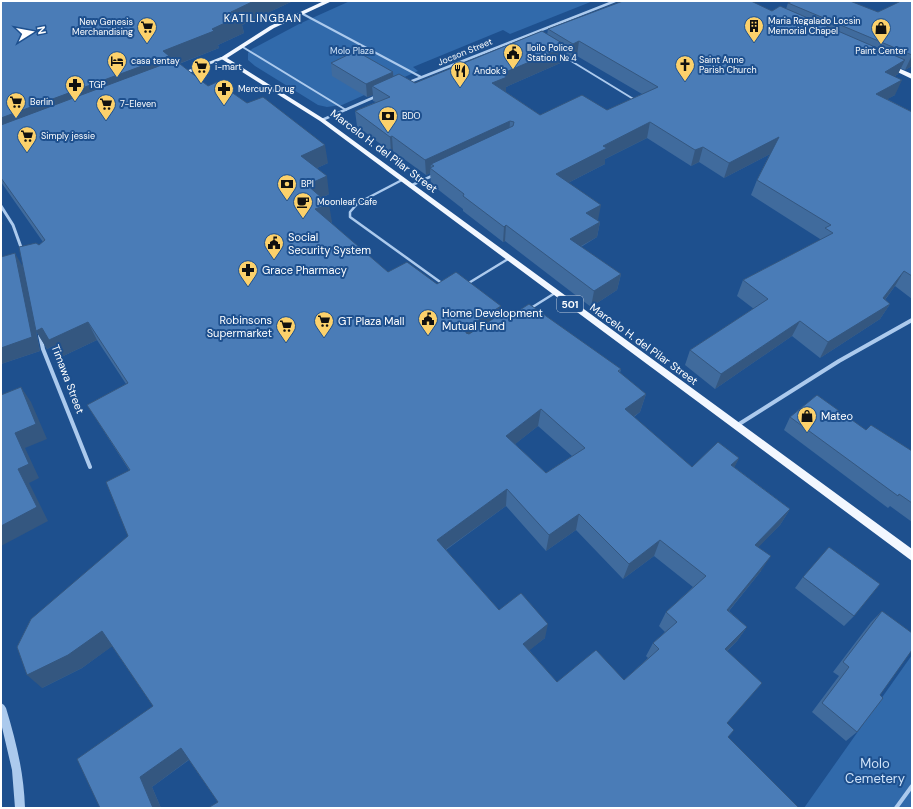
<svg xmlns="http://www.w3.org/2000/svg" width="913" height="809" viewBox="0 0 913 809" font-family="'DM Sans',sans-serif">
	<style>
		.green { fill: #316aab }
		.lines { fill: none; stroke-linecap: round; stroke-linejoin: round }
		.service-far2 { stroke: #accaed; stroke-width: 2 }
		.service-far1 { stroke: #accaed; stroke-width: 2.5 }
		.service { stroke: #accaed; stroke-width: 4 }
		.minor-far2 { stroke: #accaed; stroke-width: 2.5 }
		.minor-far1 { stroke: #accaed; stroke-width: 3 }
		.minor { stroke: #accaed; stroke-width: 4 }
		.tertiary { fill: #accaed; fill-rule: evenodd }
		.secondary { fill: #d8e7f9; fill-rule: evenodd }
		.primary { fill: #f2f7ff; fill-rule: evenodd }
		.wall { fill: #406b9d; fill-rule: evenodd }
		.shaded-wall { fill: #345780 }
		.building { fill: #4a7cb7; stroke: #345780; fill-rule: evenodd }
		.labels { text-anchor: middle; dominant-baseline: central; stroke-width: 4; stroke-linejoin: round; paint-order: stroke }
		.far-poi-label { font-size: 9px; fill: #fff; stroke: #1e508e; text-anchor: start }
		.far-park-label { font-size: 9px; fill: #d1e4f9; stroke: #1e508e }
		.far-street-label { font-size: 9px; fill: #fff; stroke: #1e508e }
		.shield { fill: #1e508e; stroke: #bccadd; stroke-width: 1 }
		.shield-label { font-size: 10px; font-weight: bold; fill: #fff }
		.far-quarter-label { font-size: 11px; letter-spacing: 1px; fill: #fff; stroke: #1e508e }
		.street-label { font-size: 11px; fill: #fff; stroke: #1e508e }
		.poi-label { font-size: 11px; fill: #fff; stroke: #1e508e; text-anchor: start }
		.near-park-label { font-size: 13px; fill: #d1e4f9; stroke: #1e508e }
	</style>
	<rect width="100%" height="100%" fill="#1e508e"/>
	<!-- green -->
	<path class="green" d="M 350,1 L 593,1 L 510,34 L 503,30 L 413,67 L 418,71 L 342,105 L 327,107 L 318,105 L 255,66 L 248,60 L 248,53 L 252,49 L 299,24 Z
		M 912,655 L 912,808 L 804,808 Z"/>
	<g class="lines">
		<!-- service-far2 -->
		<path class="service-far2" d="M 301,13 L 421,77
			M 241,46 L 346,110
			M 563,56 L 635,100"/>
		<!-- service-far1 -->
		<path class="service-far1" d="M 402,180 L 358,203 L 350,212 L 350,217 L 443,284
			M 410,186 L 434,175
			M 467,284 L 508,259
			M 531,308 L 555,293"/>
		<!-- service -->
		<path class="service" d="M 896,808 L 912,786"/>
		<!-- minor-far2 -->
		<path class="minor-far2" d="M 407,83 L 615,1
			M 322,120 L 377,96"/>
		<!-- minor-far1 -->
		<path class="minor-far1" d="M 1,206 L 13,225 L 22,250"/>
		<!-- minor -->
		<path class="minor" d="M 40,335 L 43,349 L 90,467
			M 736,426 L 839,361 L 912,320"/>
		<!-- tertiary -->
		<path class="tertiary" d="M 1,703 L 4,705 L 6,708 C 16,741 24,773 25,808 L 15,808 L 12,770 L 1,723 Z"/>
		<!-- secondary -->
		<path class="secondary" d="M 221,57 L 226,58 L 181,76 L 176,75 Z"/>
		<!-- primary -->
		<path class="primary" d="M 324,1 L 332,1 L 274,28 L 227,58 L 324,119 L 912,549 L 912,561 L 320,121 L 220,58 L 270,26 Z
			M 885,64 L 889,64 L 912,74 L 912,79 L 885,66 Z"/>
	</g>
	<!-- wall -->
	<path class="wall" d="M 1,1 L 293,1 L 242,25 L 244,33 L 218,45 L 219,48 L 179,64 L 208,86 L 328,163 L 317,168 L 329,194 L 322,198 L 332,222 L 331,223 L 388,272 L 437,284 L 501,314 L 512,315 L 621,369 L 620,373 L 646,394 L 640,412 L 634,417 L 692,467 L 739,458 L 734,467 L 790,509 L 780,525 L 758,547 L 761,571 L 729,611 L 747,627 L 737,641 L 727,651 L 218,802 L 189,760 L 152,787 L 161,808 L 100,808 L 153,706 L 112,646 L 82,668 L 42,688 L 128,536 L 129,470 L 98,422 L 87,405 L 126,384 L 97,340 L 59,358 L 53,346 L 47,349 L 36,331 L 40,351 L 1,364 L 1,257 L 23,266 L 39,245 L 43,242 L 1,182 ZM 538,426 L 572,456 L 546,473 L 515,444 ZM 506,506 L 546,551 L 576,530 L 623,579 L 654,556 L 693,587 L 666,612 L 659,626 L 665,632 L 653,643 L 646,656 L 648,658 L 624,680 L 557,682 L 529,650 L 545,638 L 499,610 L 446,550 Z
		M 912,1 L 912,66 L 905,70 L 900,68 L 898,74 L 895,76 L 895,95 L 887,99 L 912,112 L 912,299 L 895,286 L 885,300 L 890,304 L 880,319 L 820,358 L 792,336 L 715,389 L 685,365 L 690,350 L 754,309 L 737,296 L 743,280 L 820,240 L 820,239 L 751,195 L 757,180 L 770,154 L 724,178 L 699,162 L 691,166 L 647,138 L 605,159 L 605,164 L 568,183 L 598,220 L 598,221 L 600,222 L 597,237 L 581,247 L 621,274 L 617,290 L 591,307 L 505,241 L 503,242 L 463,211 L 463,209 L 431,184 L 430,173 L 426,175 L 393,151 L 391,152 L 357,126 L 355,111 L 376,102 L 373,101 L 373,95 L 367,97 L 332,76 L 331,63 L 393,72 L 394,77 L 415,83 L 547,35 L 548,29 L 772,11 L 786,9 L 788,3 L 878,12 ZM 566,56 L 571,59 L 577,56 L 642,94 L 607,110 L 540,115 L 506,92 L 506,87 L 565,61 Z
		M 790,417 L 866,430 L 912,451 L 912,522 L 890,506 L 888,508 L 784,430 Z
		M 803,577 L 854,616 L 844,626 L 795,588 Z
		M 882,611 L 880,695 L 857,732 L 846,741 L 812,712 L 839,676 L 833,672 L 871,622 Z"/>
	<!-- shaded-wall -->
	<path class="shaded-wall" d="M 254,1 L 293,1 L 242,25 L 244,33 L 218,45 L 219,48 L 173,66 L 1,139 L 1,118 L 163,51 L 212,29 L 231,12 Z
		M 579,41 L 577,56 L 571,59 L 573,44 Z
		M 567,46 L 565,61 L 506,87 L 506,92 L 492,83 L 501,74 Z
		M 912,55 L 912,66 L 905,70 Z
		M 905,60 L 898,74 L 878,87 L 885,72 Z
		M 393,72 L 394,86 L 372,86 L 373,95 L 367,97 L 366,84 Z
		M 902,80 L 895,95 L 870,109 L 876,94 Z
		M 510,121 L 509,137 L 434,166 L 431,164 L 430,173 L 426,175 L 425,160 Z
		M 650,122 L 647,138 L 605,159 L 605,164 L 554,190 L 556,174 L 603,146 Z
		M 392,136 L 393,151 L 391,152 L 390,137 Z
		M 779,137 L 774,152 L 724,178 L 729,163 Z
		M 325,145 L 328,163 L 304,174 L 301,156 Z
		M 703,147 L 699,162 L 691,166 L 695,150 Z
		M 327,176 L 329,194 L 311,203 L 307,185 Z
		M 329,204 L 332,222 L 318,227 L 315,209 Z
		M 601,205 L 598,220 L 584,228 L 586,213 Z
		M 1,220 L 3,224 L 1,225 Z
		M 600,222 L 597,237 L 567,254 L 570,239 Z
		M 506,225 L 505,241 L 503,242 L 504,227 Z
		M 15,253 L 23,267 L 42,328 L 53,346 L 47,349 L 36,331 L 40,351 L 1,364 L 1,348 Z
		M 904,271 L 895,286 L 875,313 L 890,304 L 880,319 L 820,358 L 828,342 L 883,298 Z
		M 621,274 L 617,290 L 591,307 L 594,291 Z
		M 501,306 L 500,325 L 465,346 L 466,328 Z
		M 800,321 L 792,336 L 715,389 L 721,374 Z
		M 88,322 L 97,340 L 59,358 L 49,340 Z
		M 21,387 L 31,402 L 47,439 L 25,448 L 39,478 L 29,483 L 48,521 L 1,546 L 1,526 L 18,469 L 15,433 Z
		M 646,394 L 640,412 L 620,426 L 625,409 Z
		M 541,409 L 538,426 L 504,453 L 506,436 Z
		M 739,458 L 731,474 L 731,465 Z
		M 507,489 L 506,506 L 438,555 L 437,540 Z
		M 790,509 L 780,525 L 746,560 L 755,545 Z
		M 579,514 L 576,530 L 546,551 L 549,535 Z
		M 660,540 L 654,556 L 623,579 L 629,564 Z
		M 771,556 L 761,571 L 718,624 L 727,610 Z
		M 548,624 L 545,638 L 521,657 L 523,644 Z
		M 747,627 L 737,641 L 715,662 L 725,649 Z
		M 102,631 L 114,645 L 82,668 L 42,688 L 27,675 Z
		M 181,748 L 191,758 L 152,787 L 161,808 L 153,808 L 140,777 Z"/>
	<!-- building -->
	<path class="building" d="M 1,1 L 254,1 L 231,12 L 240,16 L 212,29 L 214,31 L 163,51 L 169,56 L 1,118 Z
		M 623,1 L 751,1 L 772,11 L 780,6 L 905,60 L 885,72 L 902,80 L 876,94 L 912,112 L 912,276 L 904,271 L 883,298 L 890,304 L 828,342 L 800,321 L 721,374 L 690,350 L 768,299 L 743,280 L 833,233 L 825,228 L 831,225 L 757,180 L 779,137 L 729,163 L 703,147 L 695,150 L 650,122 L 603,146 L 607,148 L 556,174 L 601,205 L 586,213 L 600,222 L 570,239 L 621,274 L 594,291 L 506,225 L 504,227 L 463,196 L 464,194 L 430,168 L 434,166 L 431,164 L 513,126 L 514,122 L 510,121 L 425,160 L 392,136 L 390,137 L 355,111 L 390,97 L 372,86 L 399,74 L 415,83 L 542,31 L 567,46 L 501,74 L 507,77 L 492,83 L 540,115 L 582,95 L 607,110 L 658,87 L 579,41 L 573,44 L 548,29 Z
		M 792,1 L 850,1 L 878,12 L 901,1 L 912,1 L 912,55 L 788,3 Z
		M 356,51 L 393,72 L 366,84 L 331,63 Z
		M 175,60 L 208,86 L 217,82 L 247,103 L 263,97 L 325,145 L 301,156 L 327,176 L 307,185 L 329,204 L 315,209 L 388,272 L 407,262 L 437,284 L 456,272 L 501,306 L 466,328 L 466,333 L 469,334 L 507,310 L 512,315 L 529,304 L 621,369 L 618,371 L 646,394 L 625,409 L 692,467 L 718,442 L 739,458 L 731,465 L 790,509 L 755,545 L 771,556 L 727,610 L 747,627 L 725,649 L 762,683 L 727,723 L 734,730 L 728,737 L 799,808 L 208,808 L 218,802 L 181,748 L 140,777 L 153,808 L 100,808 L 77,759 L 153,706 L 102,631 L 68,655 L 27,675 L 17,647 L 31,619 L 128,536 L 106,482 L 130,470 L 87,405 L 128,383 L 88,322 L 49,340 L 42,328 L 36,331 L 19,247 L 36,243 L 39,245 L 45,240 L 1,178 L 1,125 ZM 541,409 L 585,448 L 546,473 L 506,436 ZM 507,489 L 549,535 L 579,514 L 629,564 L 660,540 L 706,576 L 666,612 L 677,622 L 653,643 L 659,649 L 624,680 L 596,650 L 557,682 L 523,644 L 548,624 L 521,593 L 499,610 L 437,540 Z
		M 15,253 L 32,337 L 1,348 L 1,257 Z
		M 21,387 L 36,424 L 15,433 L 29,464 L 18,469 L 37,507 L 1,526 L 1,395 Z
		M 817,395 L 866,430 L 871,425 L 912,451 L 912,503 L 899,494 L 898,496 L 790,417 Z
		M 829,547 L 880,584 L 854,616 L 803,577 Z
		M 882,611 L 912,633 L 912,650 L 880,695 L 883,698 L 857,732 L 822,703 L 849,667 L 843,662 Z"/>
	<!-- icons -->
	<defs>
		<symbol id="building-pin" viewBox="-11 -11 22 30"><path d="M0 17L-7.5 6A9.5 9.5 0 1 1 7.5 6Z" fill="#fcd16b" stroke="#1e508e"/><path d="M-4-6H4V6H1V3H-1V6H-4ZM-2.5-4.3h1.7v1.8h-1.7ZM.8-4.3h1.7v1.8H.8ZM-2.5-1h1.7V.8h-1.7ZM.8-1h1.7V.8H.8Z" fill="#111"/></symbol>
		<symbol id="supermarket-pin" viewBox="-11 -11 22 30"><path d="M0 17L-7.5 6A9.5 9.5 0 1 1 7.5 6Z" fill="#fcd16b" stroke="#1e508e"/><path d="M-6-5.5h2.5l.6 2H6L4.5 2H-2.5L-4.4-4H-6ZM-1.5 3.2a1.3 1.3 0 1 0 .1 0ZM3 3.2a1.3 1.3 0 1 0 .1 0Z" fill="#111"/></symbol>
		<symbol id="shop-pin" viewBox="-11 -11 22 30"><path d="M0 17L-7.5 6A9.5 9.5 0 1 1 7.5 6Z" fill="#fcd16b" stroke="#1e508e"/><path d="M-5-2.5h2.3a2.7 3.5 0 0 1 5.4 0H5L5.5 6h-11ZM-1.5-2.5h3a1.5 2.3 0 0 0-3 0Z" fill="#111"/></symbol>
		<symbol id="civic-pin" viewBox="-11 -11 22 30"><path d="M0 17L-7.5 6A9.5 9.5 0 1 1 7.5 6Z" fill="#fcd16b" stroke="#1e508e"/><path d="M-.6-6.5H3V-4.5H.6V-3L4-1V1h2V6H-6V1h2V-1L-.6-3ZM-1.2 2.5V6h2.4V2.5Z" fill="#111"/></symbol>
		<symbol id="hotel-pin" viewBox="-11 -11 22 30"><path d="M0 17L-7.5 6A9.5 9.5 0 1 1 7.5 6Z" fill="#fcd16b" stroke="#1e508e"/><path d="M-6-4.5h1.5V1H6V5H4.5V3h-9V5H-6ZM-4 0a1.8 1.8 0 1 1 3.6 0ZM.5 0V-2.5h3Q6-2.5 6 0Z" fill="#111"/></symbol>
		<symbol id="church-pin" viewBox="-11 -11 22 30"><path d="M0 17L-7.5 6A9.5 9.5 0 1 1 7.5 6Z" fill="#fcd16b" stroke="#1e508e"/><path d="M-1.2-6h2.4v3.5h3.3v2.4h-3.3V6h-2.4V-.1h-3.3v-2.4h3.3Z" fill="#111"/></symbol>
		<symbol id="restaurant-pin" viewBox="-11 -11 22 30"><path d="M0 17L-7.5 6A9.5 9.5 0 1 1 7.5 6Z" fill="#fcd16b" stroke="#1e508e"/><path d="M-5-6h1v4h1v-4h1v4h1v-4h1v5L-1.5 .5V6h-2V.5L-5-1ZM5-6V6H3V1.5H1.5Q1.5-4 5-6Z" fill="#111"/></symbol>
		<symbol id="pharmacy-pin" viewBox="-11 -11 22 30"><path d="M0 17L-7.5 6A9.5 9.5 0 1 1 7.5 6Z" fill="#fcd16b" stroke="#1e508e"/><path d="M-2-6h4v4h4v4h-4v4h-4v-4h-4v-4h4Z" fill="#111"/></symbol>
		<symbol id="bank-pin" viewBox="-11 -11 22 30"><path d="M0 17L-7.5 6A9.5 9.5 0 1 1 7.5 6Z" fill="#fcd16b" stroke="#1e508e"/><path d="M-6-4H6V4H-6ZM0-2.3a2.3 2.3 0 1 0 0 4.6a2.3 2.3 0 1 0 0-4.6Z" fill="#111"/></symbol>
		<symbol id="cafe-pin" viewBox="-11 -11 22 30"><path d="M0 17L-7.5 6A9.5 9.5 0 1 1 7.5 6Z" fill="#fcd16b" stroke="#1e508e"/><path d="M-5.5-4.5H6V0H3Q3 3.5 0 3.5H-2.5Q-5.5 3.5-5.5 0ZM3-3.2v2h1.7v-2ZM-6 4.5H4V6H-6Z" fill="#111"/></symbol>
	</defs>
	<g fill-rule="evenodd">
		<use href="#building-pin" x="743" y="15" width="22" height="30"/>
		<use href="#supermarket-pin" x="136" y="16" width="22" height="30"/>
		<use href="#shop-pin" x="870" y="17" width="22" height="30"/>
		<use href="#civic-pin" x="502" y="42" width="22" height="30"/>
		<use href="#hotel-pin" x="106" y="50" width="22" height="30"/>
		<use href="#church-pin" x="674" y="54" width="22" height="30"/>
		<use href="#supermarket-pin" x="190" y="56" width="22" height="30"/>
		<use href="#restaurant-pin" x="449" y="60" width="22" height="30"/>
		<use href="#pharmacy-pin" x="64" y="74" width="22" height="30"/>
		<use href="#pharmacy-pin" x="213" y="78" width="22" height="30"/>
		<use href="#supermarket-pin" x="5" y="91" width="22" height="30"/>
		<use href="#supermarket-pin" x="95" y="93" width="22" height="30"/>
		<use href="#bank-pin" x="377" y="105" width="22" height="30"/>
		<use href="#supermarket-pin" x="16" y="125" width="22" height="30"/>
		<use href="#bank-pin" x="276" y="173" width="22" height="30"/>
		<use href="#cafe-pin" x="292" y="191" width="22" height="30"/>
		<use href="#civic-pin" x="263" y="232" width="22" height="30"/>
		<use href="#pharmacy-pin" x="237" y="259" width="22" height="30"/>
		<use href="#civic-pin" x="417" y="308" width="22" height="30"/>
		<use href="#supermarket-pin" x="313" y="310" width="22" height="30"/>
		<use href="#supermarket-pin" x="275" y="315" width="22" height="30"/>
		<use href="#shop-pin" x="796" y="405" width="22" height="30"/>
	</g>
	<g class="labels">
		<!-- far-poi labels -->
		<g class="far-poi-label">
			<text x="768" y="21">Maria Regalado Locsin<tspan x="768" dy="10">Memorial Chapel</tspan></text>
			<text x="133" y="22" text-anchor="end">New Genesis<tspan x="133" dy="10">Merchandising</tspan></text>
			<text x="527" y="48">Iloilo Police<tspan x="527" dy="10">Station № 4</tspan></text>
			<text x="881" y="51" text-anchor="middle">Paint Center</text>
			<text x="699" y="60">Saint Anne<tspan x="699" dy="10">Parish Church</tspan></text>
			<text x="131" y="61">casa tentay</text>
			<text x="215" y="67">i-mart</text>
			<text x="474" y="71">Andok's</text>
			<text x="89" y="85">TGP</text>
			<text x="238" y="89">Mercury Drug</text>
			<text x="30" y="102">Berlin</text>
			<text x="120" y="104">7-Eleven</text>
			<text x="402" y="116">BDO</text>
			<text x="41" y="136">Simply jessie</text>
			<text x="301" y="184">BPI</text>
			<text x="317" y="202">Moonleaf Cafe</text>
		</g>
		<!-- far-park labels -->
		<g class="far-park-label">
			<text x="352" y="51">Molo Plaza</text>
		</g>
		<!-- far-street labels -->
		<g class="far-street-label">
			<text transform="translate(465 52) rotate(-22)">Jocson Street</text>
		</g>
		<!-- shield labels -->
		<rect class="shield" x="557" y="296" width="26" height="16" rx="3"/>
		<g class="shield-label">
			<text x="570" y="304">501</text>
		</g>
		<!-- far-quarter labels -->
		<g class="far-quarter-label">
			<text x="263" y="18">KATILINGBAN</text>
		</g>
		<!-- street labels -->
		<g class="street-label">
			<text transform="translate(384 151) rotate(37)">Marcelo H. del Pilar Street</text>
			<text transform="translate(644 344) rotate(36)">Marcelo H. del Pilar Street</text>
			<text transform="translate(68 379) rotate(69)">Timawa Street</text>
		</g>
		<!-- poi labels -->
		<g class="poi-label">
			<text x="288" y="237">Social<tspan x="288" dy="13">Security System</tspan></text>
			<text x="262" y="270">Grace Pharmacy</text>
			<text x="442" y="313">Home Development<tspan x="442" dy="13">Mutual Fund</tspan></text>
			<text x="272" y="320" text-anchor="end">Robinsons<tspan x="272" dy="13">Supermarket</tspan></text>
			<text x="338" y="321">GT Plaza Mall</text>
			<text x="821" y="416">Mateo</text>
		</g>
		<!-- near-park labels -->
		<g class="near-park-label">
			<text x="875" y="763">Molo<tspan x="875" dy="15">Cemetery</tspan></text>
		</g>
	</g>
	<!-- border -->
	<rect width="913" height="809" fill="none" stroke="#ffffff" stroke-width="4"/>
	<!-- north arrow -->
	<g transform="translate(32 32) rotate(79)" stroke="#1e508e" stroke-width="3" paint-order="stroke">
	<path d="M0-3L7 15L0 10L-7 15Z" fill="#ffffff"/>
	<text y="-6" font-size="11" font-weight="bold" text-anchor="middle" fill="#ffffff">N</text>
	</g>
</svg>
